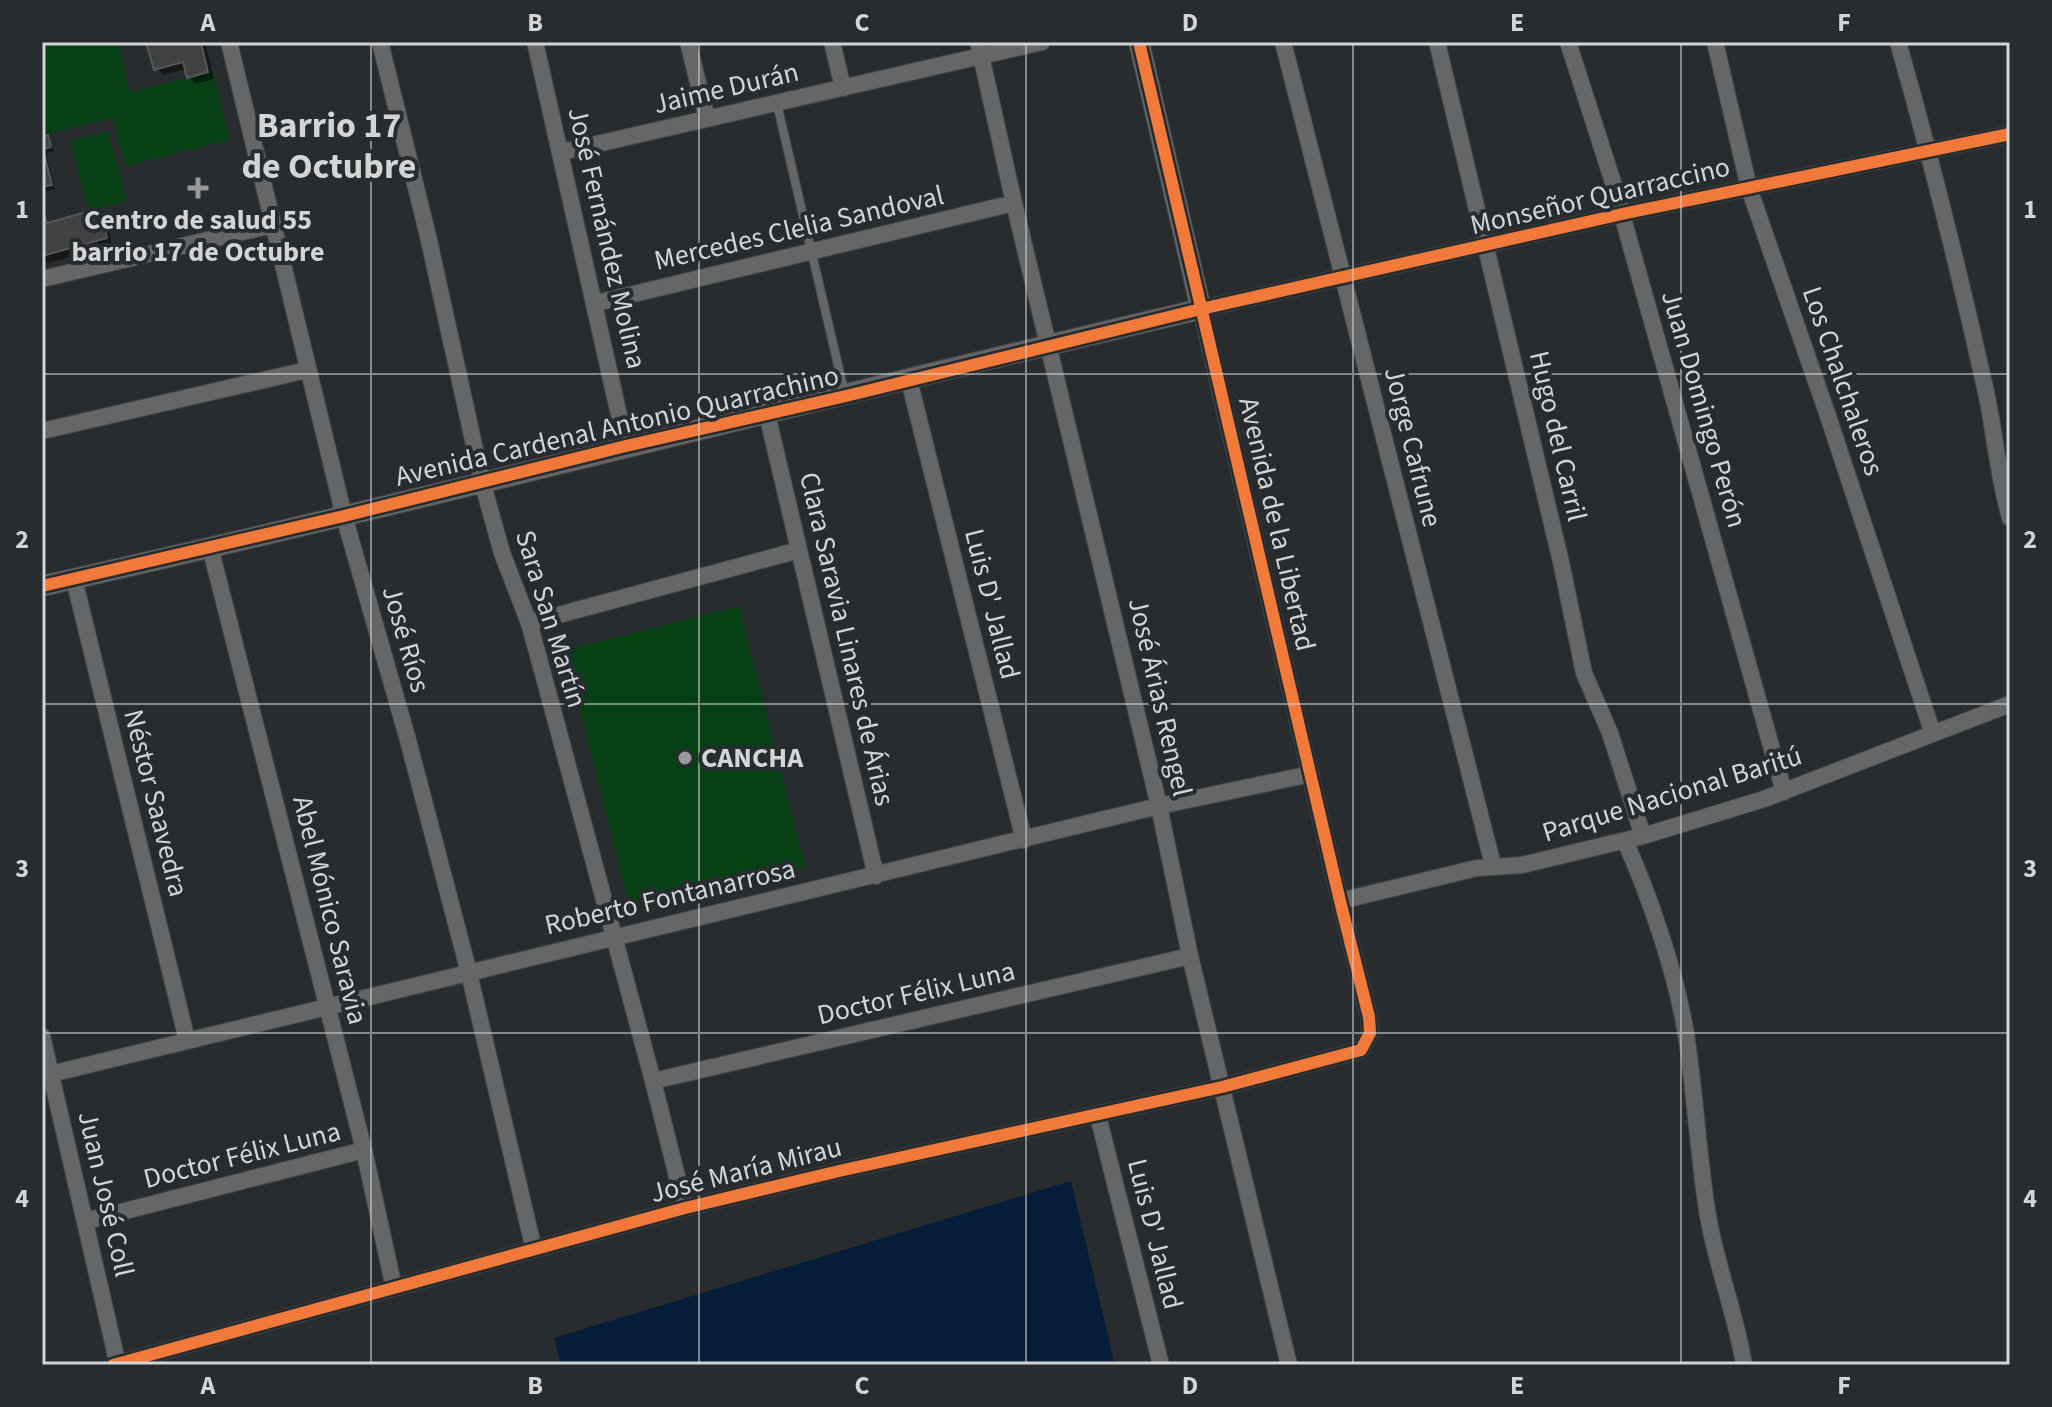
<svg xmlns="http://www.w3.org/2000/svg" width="2052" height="1407" viewBox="0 0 2052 1407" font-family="'Source Sans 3',sans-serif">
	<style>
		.green { fill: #064014 }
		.water { fill: #061d3a }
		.shadow { fill: #0007 }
		.building { fill: #414242; stroke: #565757; stroke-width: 2 }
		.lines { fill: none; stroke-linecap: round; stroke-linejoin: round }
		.service-casing { stroke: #454748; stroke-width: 10 }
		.minor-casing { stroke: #454748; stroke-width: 18 }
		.tertiary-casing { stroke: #454748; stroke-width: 22 }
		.service { stroke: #646667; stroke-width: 8 }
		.minor { stroke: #646667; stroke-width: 16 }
		.tertiary { stroke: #646667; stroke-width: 20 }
		.cycleway-casing { stroke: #282c2f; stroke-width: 17 }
		.cycleway { stroke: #f17a3a; stroke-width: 12 }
		.grid { fill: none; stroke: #d2d4d6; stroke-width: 2; stroke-opacity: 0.55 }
		.poi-dot { fill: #97999b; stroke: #282c2f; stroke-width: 3 }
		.labels { text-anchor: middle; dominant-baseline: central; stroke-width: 8; stroke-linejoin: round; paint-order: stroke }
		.street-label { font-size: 28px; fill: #d2d4d6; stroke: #282c2f }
		.poi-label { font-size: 28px; font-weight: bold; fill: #d2d4d6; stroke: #282c2f }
		.district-label { font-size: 36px; font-weight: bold; fill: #d2d4d6; stroke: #282c2f }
		.neatline { fill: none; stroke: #d2d4d6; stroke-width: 3 }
		.grid-label { font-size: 26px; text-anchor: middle; font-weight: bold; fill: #d2d4d6 }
	</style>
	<rect width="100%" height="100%" fill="#292c2e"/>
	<!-- green -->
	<path class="green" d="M 42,42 L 118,42 L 130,92 L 213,71 L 230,140 L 125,166 L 113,118 L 42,135 Z
		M 108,131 L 127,201 L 89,211 L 70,141 Z
		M 739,606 L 805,866 L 630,910 L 565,650 Z"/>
	<!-- water -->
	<path class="water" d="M 1071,1181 L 1115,1365 L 561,1365 L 554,1338 Z"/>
	<!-- shadow -->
	<path class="shadow" d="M 148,42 L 205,42 L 214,79 L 196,84 L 189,77 L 187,69 L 163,75 L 156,68 Z
		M 48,137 L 54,151 L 46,153 L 55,189 L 42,192 L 42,139 Z
		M 42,214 L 51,224 L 85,214 L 90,219 L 100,216 L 107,223 L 112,245 L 48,263 L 42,260 Z"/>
	<!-- building -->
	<path class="building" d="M 146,42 L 201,42 L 208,72 L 187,78 L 183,62 L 154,70 Z
		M 48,135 L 51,147 L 43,149 L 52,185 L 42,187 L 42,137 Z
		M 43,211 L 47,223 L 86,212 L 87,218 L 101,214 L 107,238 L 42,256 Z"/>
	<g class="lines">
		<defs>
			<path id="service" d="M 777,104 L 845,395"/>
			<path id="minor" d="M 229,42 L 344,516 L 408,740 L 469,973 L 534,1250
				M 380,42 L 428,236 L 482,481 L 502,553 L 529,623 L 539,659 L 653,1081 L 685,1208
				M 535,42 L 626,446
				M 688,42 L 707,119
				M 832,42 L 843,88
				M 978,42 L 1014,203 L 1159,806 L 1190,956 L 1289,1365
				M 1283,42 L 1493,865
				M 1437,42 L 1561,562 L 1584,673 L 1610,733 L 1643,836
				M 1568,42 L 1612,179 L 1784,792
				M 1715,42 L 1749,188 L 1828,416 L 1933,734
				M 1898,42 C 1931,158 1960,275 1986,392 C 1995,434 1998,477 2010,518
				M 562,152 L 1042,42
				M 42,279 L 272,225
				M 596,303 L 1014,203
				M 909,380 L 1024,840
				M 767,414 L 876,876
				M 42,431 L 307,370
				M 210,547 L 364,1150 L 394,1288
				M 74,579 L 187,1040
				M 529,623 L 799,550
				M 1625,841 C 1650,897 1676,973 1686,1034 C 1695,1092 1698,1152 1707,1210 C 1715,1263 1736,1313 1744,1365
				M 1340,901 L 1477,868 L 1522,865 L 1643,836 L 1764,799 L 2010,704
				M 42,1036 L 118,1365
				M 42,1076 L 1159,806 L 1311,774
				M 653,1081 L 1190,956
				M 1098,1116 L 1161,1365
				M 86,1221 L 364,1150
				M 113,1365 L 685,1208 L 839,1171 L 1222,1087 L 1361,1050 L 1370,1033 L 1369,1017 L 1340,901 L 1201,309 L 1622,214 L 2010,134"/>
			<path id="tertiary" d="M 42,586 C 430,499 815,399 1201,309 L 1139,42"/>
		</defs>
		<!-- service casing -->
		<use href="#service" class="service-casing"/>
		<!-- minor casing -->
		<use href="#minor" class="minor-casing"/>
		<!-- tertiary casing -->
		<use href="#tertiary" class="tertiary-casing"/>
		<!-- service -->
		<use href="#service" class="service"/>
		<!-- minor -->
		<use href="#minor" class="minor"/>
		<!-- tertiary -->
		<use href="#tertiary" class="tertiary"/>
		<defs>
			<path id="cycleway" d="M 42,586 L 344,516 L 626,446 L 846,396 L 1201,309 L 1622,214 L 2010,134
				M 113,1365 L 685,1208 L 839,1171 L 1222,1087 L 1361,1050 L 1370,1033 L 1369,1017 L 1340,901 L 1139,42"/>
		</defs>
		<!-- cycleway casing -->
		<use href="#cycleway" class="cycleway-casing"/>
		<!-- cycleway -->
		<use href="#cycleway" class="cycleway"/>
	</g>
	<!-- grid -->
	<path class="grid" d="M 371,42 L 371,1365M 699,42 L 699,1365M 1026,42 L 1026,1365M 1353,42 L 1353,1365M 1681,42 L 1681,1365M 42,374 L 2010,374M 42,704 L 2010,704M 42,1033 L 2010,1033"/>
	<!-- markers -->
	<g class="poi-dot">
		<path d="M194 176h8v8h8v8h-8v8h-8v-8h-8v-8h8z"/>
		<circle cx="685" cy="758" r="8"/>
	</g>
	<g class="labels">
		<!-- street labels -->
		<g class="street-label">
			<text transform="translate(726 88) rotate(-13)">Jaime Durán</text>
			<text transform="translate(1600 196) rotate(-13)">Monseñor Quarraccino</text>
			<text transform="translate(799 228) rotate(-13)">Mercedes Clelia Sandoval</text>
			<text transform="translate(607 238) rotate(77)">José Fernández Molina</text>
			<text transform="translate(1843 381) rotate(71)">Los Chalchaleros</text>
			<text transform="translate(1704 409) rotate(74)">Juan Domingo Perón</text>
			<text transform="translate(617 426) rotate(-13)">Avenida Cardenal Antonio Quarrachino</text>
			<text transform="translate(1558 436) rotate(77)">Hugo del Carril</text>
			<text transform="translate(1413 447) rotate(76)">Jorge Cafrune</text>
			<text transform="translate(1277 524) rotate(77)">Avenida de la Libertad</text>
			<text transform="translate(992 604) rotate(76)">Luis D' Jallad</text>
			<text transform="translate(551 619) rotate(73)">Sara San Martín</text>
			<text transform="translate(406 639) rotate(74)">José Ríos</text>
			<text transform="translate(847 639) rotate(77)">Clara Saravia Linares de Árias</text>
			<text transform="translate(1160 697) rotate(77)">José Árias Rengel</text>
			<text transform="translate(1672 794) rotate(-17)">Parque Nacional Baritú</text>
			<text transform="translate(156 803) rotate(76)">Néstor Saavedra</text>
			<text transform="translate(670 897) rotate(-13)">Roberto Fontanarrosa</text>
			<text transform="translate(330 910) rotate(76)">Abel Mónico Saravia</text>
			<text transform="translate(916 993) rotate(-13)">Doctor Félix Luna</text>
			<text transform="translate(242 1155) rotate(-14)">Doctor Félix Luna</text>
			<text transform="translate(746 1170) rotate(-14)">José María Mirau</text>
			<text transform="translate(106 1194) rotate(77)">Juan José Coll</text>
			<text transform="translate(1155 1234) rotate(76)">Luis D' Jallad</text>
		</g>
		<!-- poi labels -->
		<g class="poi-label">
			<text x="198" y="220">Centro de salud 55<tspan x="198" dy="32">barrio 17 de Octubre</tspan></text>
			<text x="701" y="758" text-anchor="start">CANCHA</text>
		</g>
		<!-- district labels -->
		<g class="district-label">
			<text x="329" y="125">Barrio 17<tspan x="329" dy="41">de Octubre</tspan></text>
		</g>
	</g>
	<!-- border -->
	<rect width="2052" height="1407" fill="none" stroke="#282c2f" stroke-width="88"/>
	<rect x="44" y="44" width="1964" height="1319" class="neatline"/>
	<g class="grid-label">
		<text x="208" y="31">A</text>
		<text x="535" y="31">B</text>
		<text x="862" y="31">C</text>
		<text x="1190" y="31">D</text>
		<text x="1517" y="31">E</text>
		<text x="1844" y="31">F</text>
		<text x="22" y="218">1</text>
		<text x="2030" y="218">1</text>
		<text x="22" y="548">2</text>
		<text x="2030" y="548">2</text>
		<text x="22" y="877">3</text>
		<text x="2030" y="877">3</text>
		<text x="22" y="1207">4</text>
		<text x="2030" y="1207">4</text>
		<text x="208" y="1394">A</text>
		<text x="535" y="1394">B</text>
		<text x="862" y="1394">C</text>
		<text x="1190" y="1394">D</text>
		<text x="1517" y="1394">E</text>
		<text x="1844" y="1394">F</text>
	</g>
</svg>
